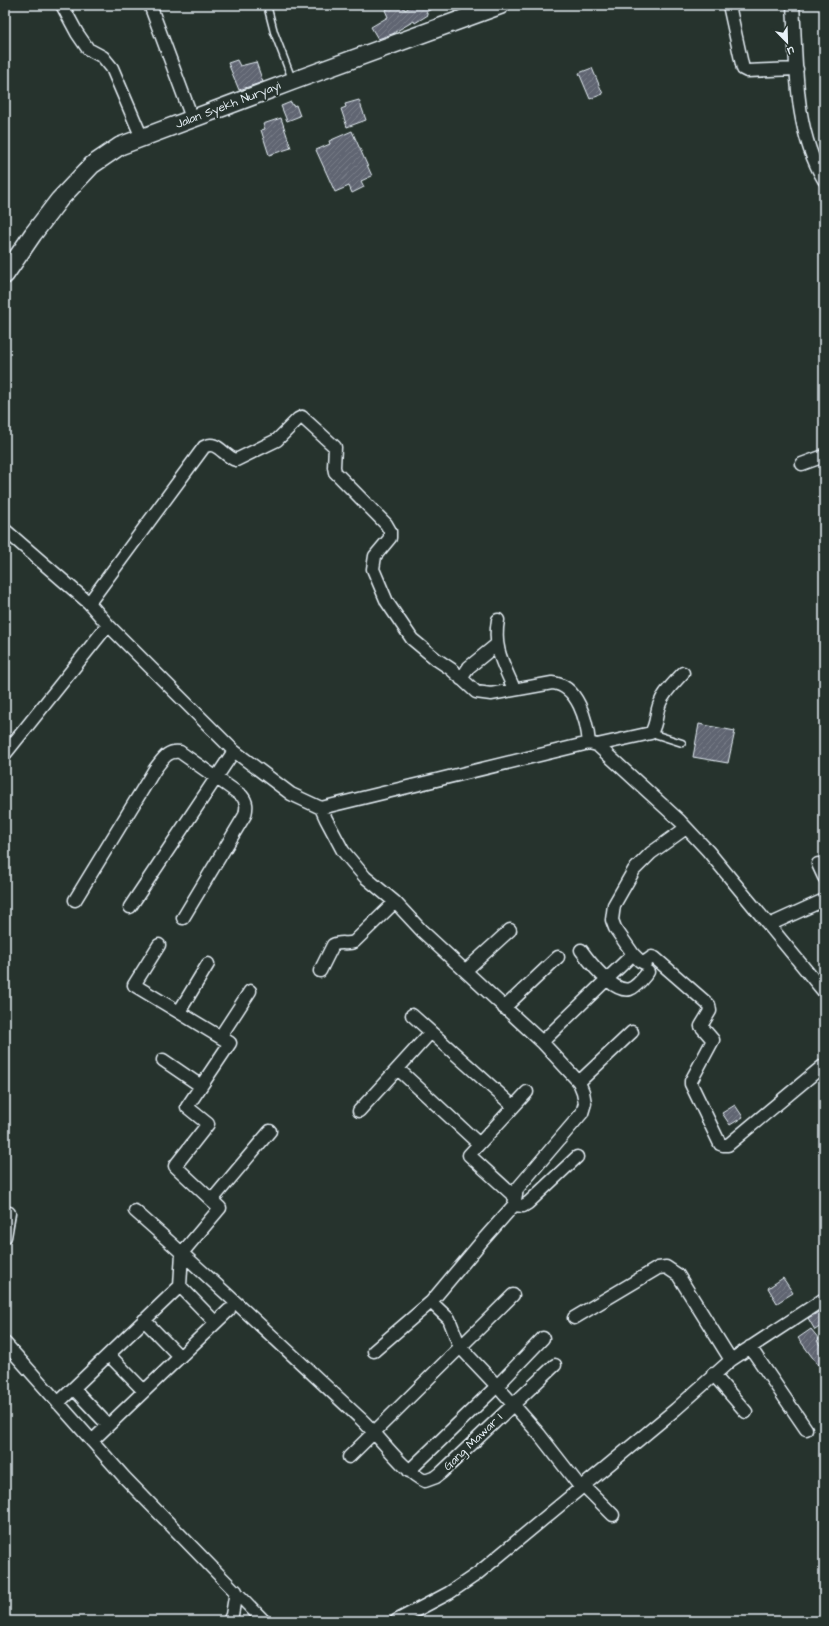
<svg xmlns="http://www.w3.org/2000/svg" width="829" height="1626" viewBox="0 0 829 1626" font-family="'Architects Daughter',sans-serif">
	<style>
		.building { fill: url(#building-hatch); stroke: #e8f1f8 }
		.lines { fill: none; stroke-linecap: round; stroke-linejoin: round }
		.service-casing { stroke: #e8f1f8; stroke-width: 9 }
		.minor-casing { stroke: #e8f1f8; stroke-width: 15 }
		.secondary-casing { stroke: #e8f1f8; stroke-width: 20 }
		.service { stroke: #26332d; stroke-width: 6 }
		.minor { stroke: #26332d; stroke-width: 12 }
		.secondary { stroke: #26332d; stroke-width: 17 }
		.labels { text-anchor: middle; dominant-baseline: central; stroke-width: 4; stroke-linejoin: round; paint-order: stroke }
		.street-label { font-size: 12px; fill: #e8f1f8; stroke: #26332d }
	</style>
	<defs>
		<pattern id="building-hatch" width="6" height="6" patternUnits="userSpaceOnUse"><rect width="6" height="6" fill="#606572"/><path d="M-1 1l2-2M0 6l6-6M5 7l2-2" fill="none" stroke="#777c87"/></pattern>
	</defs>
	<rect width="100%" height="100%" fill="#26332d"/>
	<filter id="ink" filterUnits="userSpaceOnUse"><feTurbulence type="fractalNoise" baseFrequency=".025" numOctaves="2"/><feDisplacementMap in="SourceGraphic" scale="8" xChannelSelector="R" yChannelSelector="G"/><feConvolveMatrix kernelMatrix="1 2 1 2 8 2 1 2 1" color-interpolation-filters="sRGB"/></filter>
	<g filter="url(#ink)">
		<!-- building -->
		<path class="building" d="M 394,5 L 402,5 L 405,10 L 413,5 L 439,5 L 426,12 L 428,15 L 415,23 L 414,21 L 395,32 L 395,33 L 378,39 L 371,27 L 388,17 L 385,10 Z
			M 237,60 L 240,66 L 256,62 L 263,82 L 239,90 L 228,63 Z
			M 592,68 L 603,94 L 590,99 L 579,73 Z
			M 359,100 L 366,120 L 347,127 L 341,109 L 346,107 L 345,104 Z
			M 291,102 L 293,106 L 296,105 L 300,116 L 287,121 L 281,106 Z
			M 281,118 L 291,148 L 269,155 L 261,130 L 265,129 L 263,124 Z
			M 352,131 L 372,176 L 361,181 L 364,187 L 352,193 L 349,186 L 335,192 L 316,150 L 330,144 L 329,141 Z
			M 699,724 L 735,731 L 728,763 L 693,757 Z
			M 735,1105 L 743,1117 L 730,1125 L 722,1113 Z
			M 783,1278 L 793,1293 L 777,1303 L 768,1288 Z
			M 824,1309 L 824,1324 L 815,1330 L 808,1318 Z
			M 811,1329 L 819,1339 L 817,1341 L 824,1350 L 824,1360 L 818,1365 L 798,1338 Z"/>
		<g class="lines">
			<defs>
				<path id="service" d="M 267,5 L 274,32 L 292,79
					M 651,733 L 682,743"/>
				<path id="minor" d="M 62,5 L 77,33 L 88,49 L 103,57 L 112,68 L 142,138
					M 150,5 L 192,118
					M 729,5 L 743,69 L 747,71 L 797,69
					M 793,5 C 797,64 793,128 824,180
					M 802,464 L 824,456
					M 5,530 L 89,603 L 108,625 L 234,751 L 291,794 L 321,808 L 589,743 L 597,745 L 680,821 L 708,851 L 824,992
					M 89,603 L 204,447 C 217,439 224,457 236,460 L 277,440 L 298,419 L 302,417 L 335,447 L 334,467 L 335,472 L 386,524 L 390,531 L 390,538 L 375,556 L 373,569 L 387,602 L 412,639 L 436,659 L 451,669 L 476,692 L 491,694 L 552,683 C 578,685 587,721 589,743
					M 498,620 C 493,649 503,663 514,689
					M 461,679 L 469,667 L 496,645
					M 597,745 L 651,733 C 658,721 655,714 660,703 C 664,692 675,682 683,673
					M 5,754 L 108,625
					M 321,808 L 326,819 L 343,851 L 365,877 L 395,902 L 422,931 L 542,1042 L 579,1082 L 583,1092 L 585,1103 L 582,1113 L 517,1189 L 514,1205 L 483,1240 L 431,1302 L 449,1319 L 460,1347 L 497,1386 L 539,1434 L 581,1488
					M 686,828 L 651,853 L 634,870 L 614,905 L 612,920 L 615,928 L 633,954 L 640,961 L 644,963 L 652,957 L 655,958 L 709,1005 L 710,1011 L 701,1026 L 713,1040 L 691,1081 L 691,1084 L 720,1144 L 723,1145 L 728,1145 L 824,1065
					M 818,864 L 824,877
					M 75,900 L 155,769 C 163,759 167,750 180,752 L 242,796 C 247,802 247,807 245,815 L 183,918
					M 130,907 L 234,751
					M 769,925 L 824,900
					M 581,950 C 589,961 614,994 630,989 C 638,986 643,978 648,972
					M 320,971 L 333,945 C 341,941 347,945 354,942 L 395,902
					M 465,971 L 510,930
					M 504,1008 L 558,957
					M 179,1012 L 208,964
					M 412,1015 L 513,1106
					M 220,1037 L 250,991
					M 542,1042 L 633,954
					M 163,1060 L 201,1086
					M 398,1069 L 479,1144
					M 579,1082 L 632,1032
					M 359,1111 L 431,1032
					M 515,1197 L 469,1155 L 527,1092
					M 212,1200 L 270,1131
					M 514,1205 L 523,1206 L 528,1203 L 577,1157
					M 135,1211 C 212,1279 287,1350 362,1420 C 380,1437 404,1472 425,1481 L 436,1477 L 441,1473 L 555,1365
					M 5,1237 L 9,1213
					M 180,1286 L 213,1320
					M 574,1318 L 658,1268 L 666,1267 L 678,1275 L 731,1360
					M 144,1320 L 178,1355
					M 5,1343 L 125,1478 L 264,1621
					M 750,1347 L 806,1429
					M 374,1351 L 431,1302
					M 109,1355 L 142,1389
					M 713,1374 L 746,1412
					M 74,1389 L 106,1423
					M 58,1403 L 180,1286 L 182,1253 L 220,1208 L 175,1166 L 208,1124 L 187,1107 L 230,1043 L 134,985 L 159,945
					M 92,1441 L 229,1310
					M 349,1457 L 513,1295
					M 409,1471 L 497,1386 L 543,1338
					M 584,1486 L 613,1515
					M 229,1621 L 232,1615 L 236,1591
					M 396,1621 L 449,1593 L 477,1574 L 676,1409 L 731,1360 L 824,1299"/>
				<path id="secondary" d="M 5,275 L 33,234 L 59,200 L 92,165 L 120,146 L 293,81 L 501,5"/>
			</defs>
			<!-- service casing -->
			<use href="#service" class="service-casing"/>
			<!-- minor casing -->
			<use href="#minor" class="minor-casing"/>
			<!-- secondary casing -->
			<use href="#secondary" class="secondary-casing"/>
			<!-- service -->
			<use href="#service" class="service"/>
			<!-- minor -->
			<use href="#minor" class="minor"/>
			<!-- secondary -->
			<use href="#secondary" class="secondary"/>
		</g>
	</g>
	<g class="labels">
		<!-- street labels -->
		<g class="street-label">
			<text transform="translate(228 105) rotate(-21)">Jalan Syekh Nuryayi</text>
			<text transform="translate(473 1442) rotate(-44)">Gang Mawar I</text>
		</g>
	</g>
	<!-- margin -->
	<rect width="829" height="1626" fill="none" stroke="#26332d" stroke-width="20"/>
	<rect x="10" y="10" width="809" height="1606" fill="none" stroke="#e8f1f8" stroke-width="1.5" filter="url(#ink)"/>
	<!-- north arrow -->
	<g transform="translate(787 42) rotate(157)" stroke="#26332d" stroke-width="3" paint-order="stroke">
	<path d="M0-3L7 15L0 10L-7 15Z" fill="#e8f1f8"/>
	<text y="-6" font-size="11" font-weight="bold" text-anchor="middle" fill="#e8f1f8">U</text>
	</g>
</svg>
